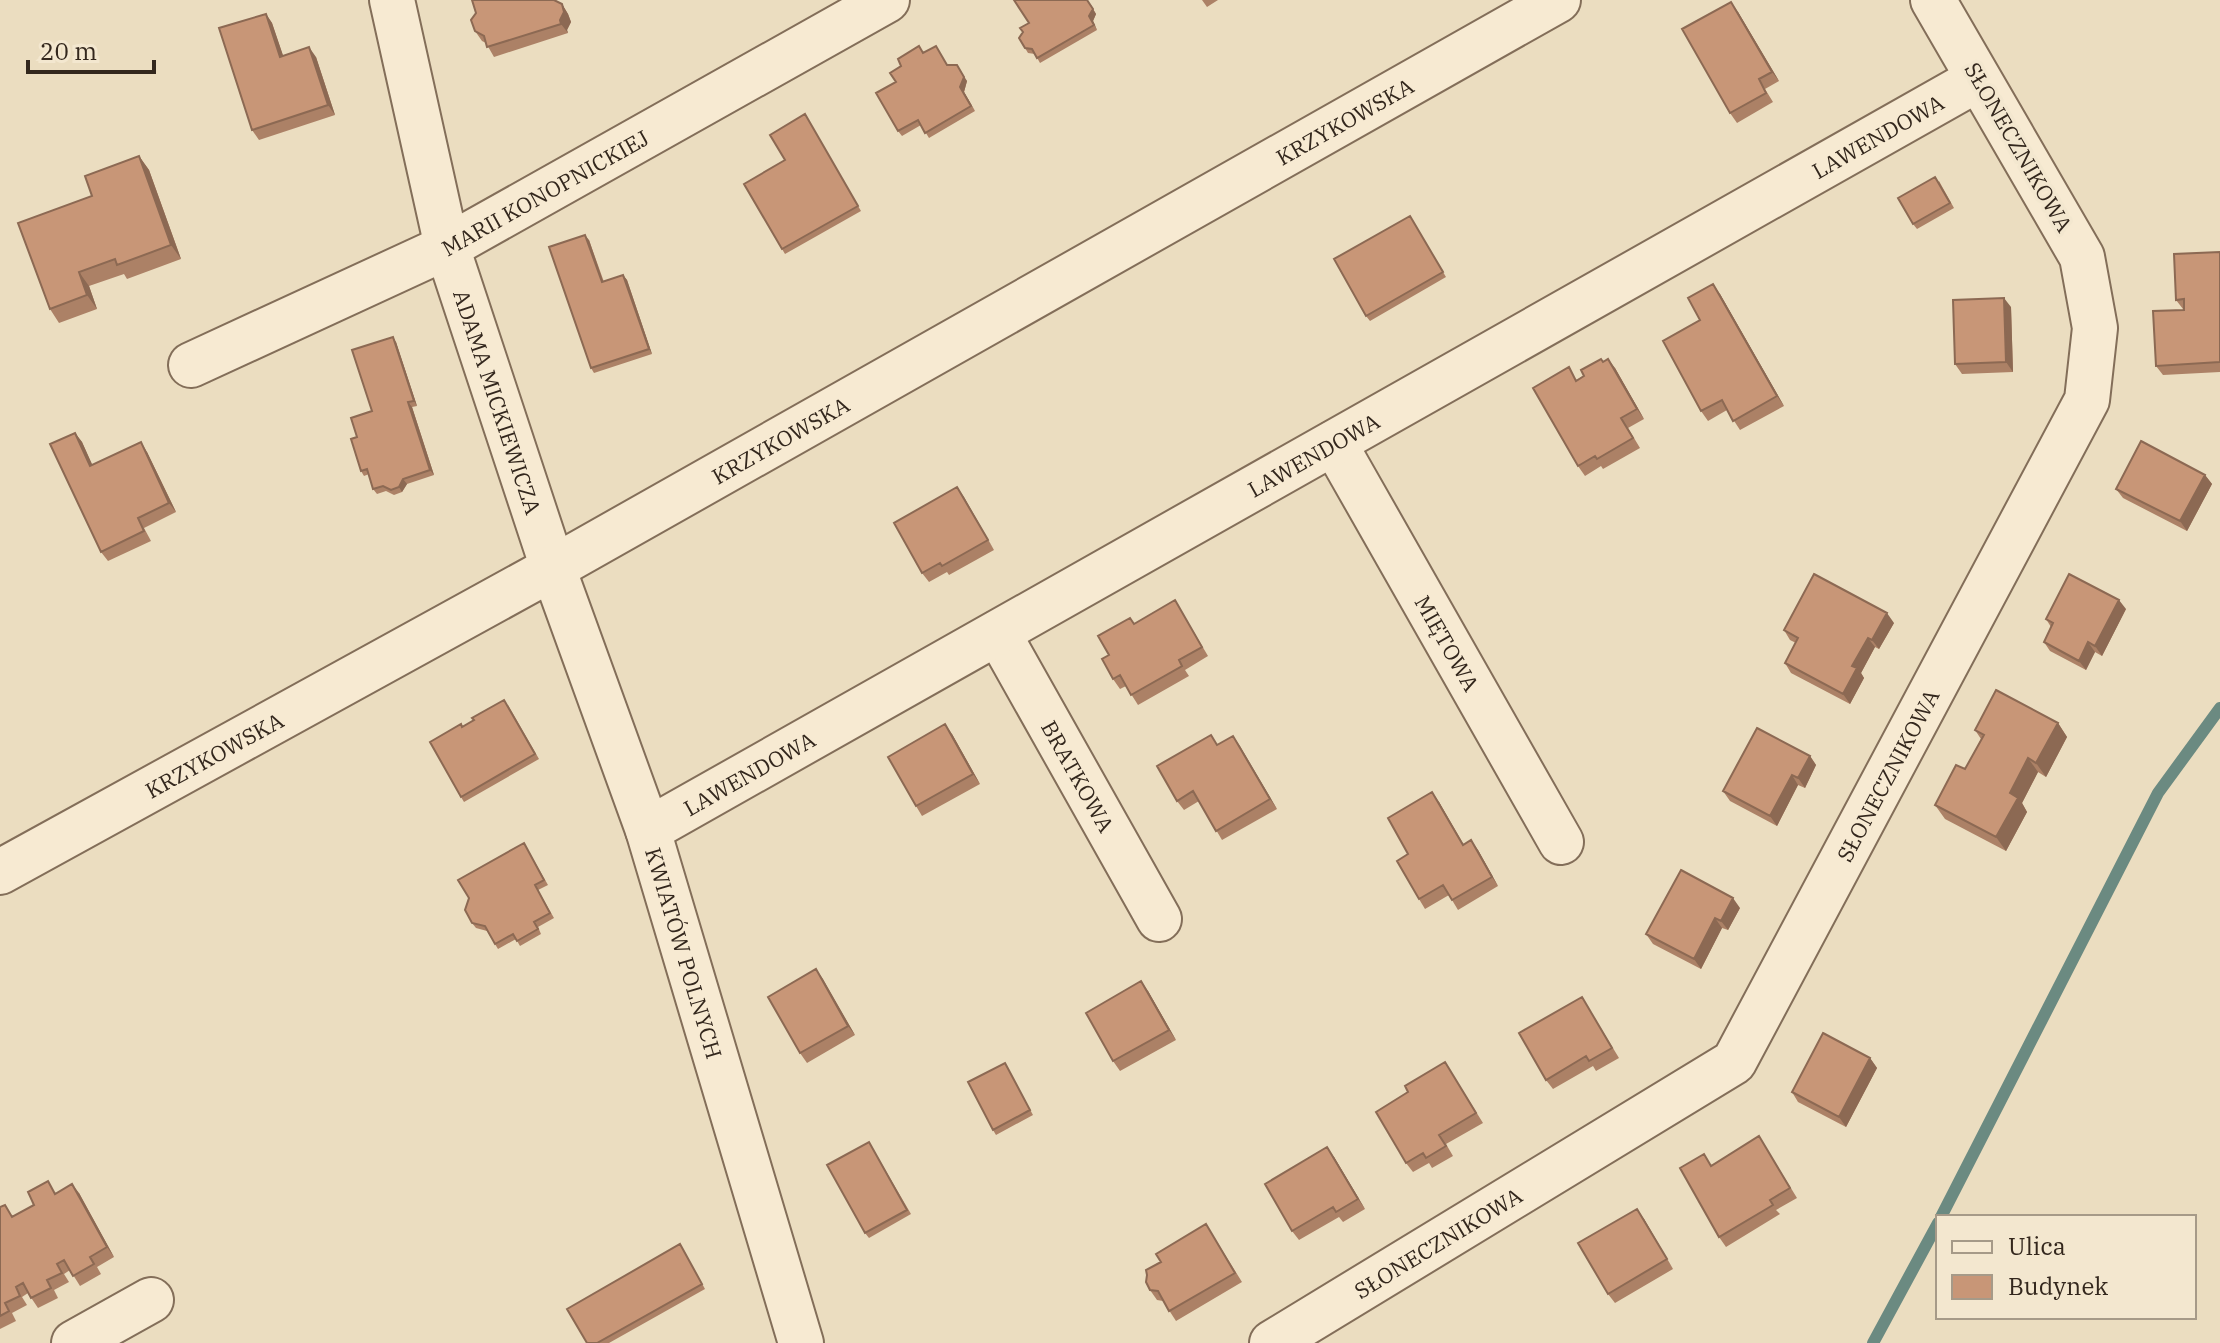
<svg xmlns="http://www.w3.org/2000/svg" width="2220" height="1343" viewBox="0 0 2220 1343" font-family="'IBM Plex Serif',serif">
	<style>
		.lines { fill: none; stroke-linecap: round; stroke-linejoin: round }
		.stream { stroke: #6b8a81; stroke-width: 12 }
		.minor-casing { stroke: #836e59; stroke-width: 48 }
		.minor { stroke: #f7ead2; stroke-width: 44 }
		.wall { fill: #ac8166 }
		.shaded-wall { fill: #8c6953 }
		.building { fill: #c89677; stroke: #8c6953; stroke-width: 2 }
		.labels { text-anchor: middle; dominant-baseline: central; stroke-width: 7; stroke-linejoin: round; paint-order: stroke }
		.street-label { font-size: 22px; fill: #33271d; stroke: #f3e7cf }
	</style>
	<rect width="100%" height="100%" fill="#ebddc0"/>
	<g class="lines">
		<!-- stream -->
		<path class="stream" d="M 1941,1217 L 2158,793 L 2220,708
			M 1873,1343 L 1938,1223"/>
		<defs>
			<g id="minor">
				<path id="s1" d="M 392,0 L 447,247 L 553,568 L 648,830 L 801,1343"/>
				<path id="s2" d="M 191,365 L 447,247 L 887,0"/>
				<path id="s3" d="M 1334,443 L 1561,842"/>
				<path id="s4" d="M 998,633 L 1159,919"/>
				<path id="s5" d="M 648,830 L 1978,79"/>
				<path id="s6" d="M 0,872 L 553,568 L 1558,0"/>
				<path d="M 74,1343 L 151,1300"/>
				<path id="s7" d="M 1272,1343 L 1734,1062 L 2087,400 L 2095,328 L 2082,257 L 1933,0"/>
			</g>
		</defs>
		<!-- minor casing -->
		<use href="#minor" class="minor-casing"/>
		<!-- minor -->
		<use href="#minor" class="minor"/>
	</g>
	<!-- wall -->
	<path class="wall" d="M 1202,0 L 1218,0 L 1207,7 Z
		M 558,2 L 562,4 L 568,14 L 571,22 L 567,30 L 568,33 L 494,57 L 486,43 L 482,41 L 475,31 Z
		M 1091,5 L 1096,14 L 1093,21 L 1097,30 L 1040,63 L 1035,54 L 1028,53 L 1019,38 Z
		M 1738,12 L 1779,81 L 1765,89 L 1773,102 L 1737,123 L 1730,113 Z
		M 266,14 L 272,23 L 283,56 L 316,57 L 335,115 L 259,140 L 252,130 Z
		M 924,52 L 948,65 L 967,81 L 964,92 L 975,111 L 929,138 L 921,125 L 902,136 L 898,131 L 896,82 Z
		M 805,114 L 861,211 L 785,254 L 782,249 L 785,160 Z
		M 139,156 L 149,170 L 181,259 L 127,279 L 124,274 L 89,286 L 97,309 L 59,323 L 50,309 L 92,196 Z
		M 1939,181 L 1954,208 L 1917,229 L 1913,224 Z
		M 1410,216 L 1446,277 L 1370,321 L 1366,316 Z
		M 589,240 L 604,282 L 623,275 L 627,280 L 652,354 L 594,373 L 591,368 Z
		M 2220,252 L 2220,372 L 2163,375 L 2156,366 L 2183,309 L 2176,300 Z
		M 1720,294 L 1784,406 L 1740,430 L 1727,410 L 1708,421 L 1701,411 L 1700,320 Z
		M 2011,307 L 2013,372 L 1962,374 L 1955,364 Z
		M 396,342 L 417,406 L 412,407 L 434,475 L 407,484 L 402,492 L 394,495 L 386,491 L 377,494 L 373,489 L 369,474 L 364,476 L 361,471 L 357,437 L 372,411 Z
		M 1603,362 L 1615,368 L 1644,419 L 1628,428 L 1640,448 L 1603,469 L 1601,466 L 1585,476 L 1578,466 L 1577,380 Z
		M 75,433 L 82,442 L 92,465 L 147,452 L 176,512 L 144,528 L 151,541 L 108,561 L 101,552 Z
		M 2205,475 L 2212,484 L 2187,531 L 2123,498 L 2116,489 Z
		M 957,487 L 994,550 L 949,575 L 947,572 L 929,582 L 922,573 Z
		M 1175,600 L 1208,656 L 1185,670 L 1189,676 L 1138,705 L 1126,686 L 1120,689 L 1113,679 L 1109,655 L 1134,624 Z
		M 2126,609 L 2102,656 L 2095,652 L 2086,670 L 2050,651 L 2044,642 L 2051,627 L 2046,619 Z
		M 1894,623 L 1879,649 L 1875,647 L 1861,673 L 1864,678 L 1850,704 L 1791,673 L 1785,663 L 1796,643 L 1790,640 L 1784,630 Z
		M 508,705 L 539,759 L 464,802 L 461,797 L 462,727 Z
		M 2058,723 L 2067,737 L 2046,777 L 2038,772 L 2022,803 L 2027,812 L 2006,851 L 1945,819 L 1935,805 L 1965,769 L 1981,739 L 1975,730 Z
		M 952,734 L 980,784 L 922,816 L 916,806 Z
		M 1233,736 L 1277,809 L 1222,840 L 1199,801 L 1184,810 L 1177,801 L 1218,745 Z
		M 1810,756 L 1816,765 L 1805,788 L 1798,785 L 1777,826 L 1730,801 L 1723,791 Z
		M 1439,802 L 1464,845 L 1478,850 L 1498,886 L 1458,910 L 1449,895 L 1425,909 L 1419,899 L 1408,854 Z
		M 524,843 L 548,885 L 538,890 L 554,918 L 538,927 L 541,934 L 520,946 L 516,939 L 498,949 L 487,931 L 476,928 L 472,923 Z
		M 1740,908 L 1728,930 L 1722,928 L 1701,969 L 1653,944 L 1646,934 Z
		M 816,969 L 855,1035 L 807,1063 L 800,1053 Z
		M 1148,991 L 1176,1040 L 1120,1071 L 1113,1061 Z
		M 1582,997 L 1619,1058 L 1596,1071 L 1593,1066 L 1553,1089 L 1546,1080 Z
		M 1870,1058 L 1877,1068 L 1846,1127 L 1798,1102 L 1792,1092 Z
		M 1445,1062 L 1483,1123 L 1446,1144 L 1453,1156 L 1432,1168 L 1429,1163 L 1413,1172 L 1406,1163 L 1408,1092 Z
		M 1005,1063 L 1033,1115 L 996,1135 L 993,1130 Z
		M 1759,1136 L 1797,1198 L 1776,1210 L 1780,1214 L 1726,1247 L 1719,1237 L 1712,1165 Z
		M 869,1142 L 911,1214 L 869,1238 L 865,1233 Z
		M 1334,1157 L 1365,1209 L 1343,1222 L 1339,1217 L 1299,1240 L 1292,1231 Z
		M 56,1193 L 79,1193 L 114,1257 L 97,1267 L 101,1274 L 80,1286 L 70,1270 L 64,1274 L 69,1282 L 54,1290 L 58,1298 L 38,1308 L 28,1293 L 22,1297 L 27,1305 L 12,1313 L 16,1321 L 0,1329 L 0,1207 L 13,1216 Z
		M 1644,1219 L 1673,1269 L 1615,1303 L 1608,1294 Z
		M 1206,1224 L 1242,1282 L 1176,1321 L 1163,1301 L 1157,1300 L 1150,1290 L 1161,1262 Z
		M 683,1249 L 705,1289 L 609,1343 L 587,1343 Z"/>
	<!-- shaded-wall -->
	<path class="shaded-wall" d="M 1087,0 L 1096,14 L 1093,21 L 1097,30 L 1089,16 Z
		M 1731,2 L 1738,12 L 1779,81 L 1772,72 Z
		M 562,4 L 568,14 L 571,22 L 567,30 L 568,33 L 561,24 L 560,20 Z
		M 266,14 L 272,23 L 287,67 L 280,57 Z
		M 309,47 L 316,57 L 335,115 L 328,105 Z
		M 957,65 L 967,81 L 964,92 L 975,111 L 960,87 Z
		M 139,156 L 149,170 L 181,259 L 171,245 Z
		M 585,235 L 589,240 L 605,287 L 602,282 Z
		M 79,272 L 89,286 L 97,309 L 87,295 Z
		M 623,275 L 627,280 L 652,354 L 649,349 Z
		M 1713,284 L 1720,294 L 1784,406 L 1777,396 Z
		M 2004,298 L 2011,307 L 2013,372 L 2006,362 Z
		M 393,337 L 396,342 L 417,406 L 414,401 Z
		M 1608,359 L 1615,368 L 1644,419 L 1637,409 Z
		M 408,402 L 412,407 L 434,475 L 430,470 Z
		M 75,433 L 82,442 L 97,475 L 90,466 Z
		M 141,442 L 147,452 L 176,512 L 169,503 Z
		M 2205,475 L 2212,484 L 2187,531 L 2180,521 Z
		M 403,479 L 407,484 L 402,492 L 399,487 Z
		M 957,487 L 964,497 L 994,550 L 988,540 Z
		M 2119,600 L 2126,609 L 2102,656 L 2095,646 Z
		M 1887,613 L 1894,623 L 1879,649 L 1872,640 Z
		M 1868,638 L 1875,647 L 1861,673 L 1864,678 L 1850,704 L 1843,694 L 1852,666 Z
		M 2088,642 L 2095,652 L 2086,670 L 2079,661 Z
		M 2058,723 L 2067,737 L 2046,777 L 2036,763 Z
		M 945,724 L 952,734 L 980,784 L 973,774 Z
		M 1233,736 L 1240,746 L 1277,809 L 1270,799 Z
		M 1810,756 L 1816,765 L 1805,788 L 1798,778 Z
		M 2028,758 L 2038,772 L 2022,803 L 2027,812 L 2006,851 L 1996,837 L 2010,793 Z
		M 1792,775 L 1798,785 L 1777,826 L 1770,816 Z
		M 1432,792 L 1439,802 L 1469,855 L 1463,845 Z
		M 1471,840 L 1478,850 L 1498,886 L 1492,877 Z
		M 1733,898 L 1740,908 L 1728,930 L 1721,921 Z
		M 1715,918 L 1722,928 L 1701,969 L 1694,959 Z
		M 816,969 L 823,979 L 855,1035 L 848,1026 Z
		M 1141,981 L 1148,991 L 1176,1040 L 1169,1030 Z
		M 1870,1058 L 1877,1068 L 1846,1127 L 1839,1117 Z
		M 1327,1147 L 1334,1157 L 1365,1209 L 1358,1199 Z
		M 72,1184 L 79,1193 L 114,1257 L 107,1247 Z
		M 1637,1209 L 1644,1219 L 1673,1269 Z"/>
	<!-- building -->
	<path class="building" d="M 472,0 L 554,0 L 562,4 L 564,12 L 560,20 L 561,24 L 487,47 L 484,36 L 475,31 L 471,20 L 476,13 Z
		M 1014,0 L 1087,0 L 1093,9 L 1089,16 L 1094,25 L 1037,58 L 1032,49 L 1025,48 L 1019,38 L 1023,32 L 1020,28 L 1029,23 Z
		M 1731,2 L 1772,72 L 1759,79 L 1766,93 L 1730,113 L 1682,29 Z
		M 266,14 L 280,57 L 309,47 L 328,105 L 252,130 L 219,28 Z
		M 919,46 L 923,53 L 936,46 L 947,65 L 957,65 L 964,77 L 960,87 L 971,106 L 925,133 L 918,120 L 898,131 L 876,93 L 896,82 L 890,73 L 901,66 L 898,59 Z
		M 805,114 L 858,206 L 782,249 L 744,184 L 785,160 L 770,135 Z
		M 139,156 L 171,245 L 117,265 L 115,259 L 79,272 L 87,295 L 50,309 L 18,223 L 92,196 L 85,176 Z
		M 1935,177 L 1950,203 L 1913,224 L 1898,198 Z
		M 1410,216 L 1443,272 L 1366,316 L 1334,259 Z
		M 585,235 L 602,282 L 623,275 L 649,349 L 591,368 L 549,247 Z
		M 2220,252 L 2220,362 L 2156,366 L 2153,311 L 2184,310 L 2184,299 L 2176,300 L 2174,254 Z
		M 1713,284 L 1777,396 L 1733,421 L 1722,400 L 1701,411 L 1663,341 L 1700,320 L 1688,298 Z
		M 2004,298 L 2006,362 L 1955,364 L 1953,300 Z
		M 393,337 L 414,401 L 408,402 L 430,470 L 403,479 L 399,487 L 391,490 L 383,486 L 373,489 L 367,469 L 361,471 L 351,439 L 357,437 L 351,418 L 372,411 L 352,350 Z
		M 1601,359 L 1603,362 L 1608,359 L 1637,409 L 1621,418 L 1633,438 L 1597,459 L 1595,456 L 1578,466 L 1533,388 L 1569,367 L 1576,381 L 1584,376 L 1581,370 Z
		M 75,433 L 90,466 L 141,442 L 169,503 L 138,518 L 144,531 L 101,552 L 50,444 Z
		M 2141,441 L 2205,475 L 2180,521 L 2116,489 Z
		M 957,487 L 988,540 L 942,566 L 940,563 L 922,573 L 894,523 Z
		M 1814,574 L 1887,613 L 1872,640 L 1868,638 L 1852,666 L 1857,668 L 1843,694 L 1785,663 L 1798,638 L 1784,630 Z
		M 2069,574 L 2119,600 L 2095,646 L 2088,642 L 2079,661 L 2044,642 L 2053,623 L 2046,619 Z
		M 1175,600 L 1202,647 L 1179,660 L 1182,666 L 1131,695 L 1120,675 L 1113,679 L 1102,659 L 1109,655 L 1098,636 L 1130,618 L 1134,624 Z
		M 1996,690 L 2058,723 L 2036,763 L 2028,758 L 2010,793 L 2018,798 L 1996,837 L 1935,805 L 1956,765 L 1965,769 L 1984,735 L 1975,730 Z
		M 504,700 L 535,754 L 461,797 L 430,742 L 461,724 L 462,727 L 474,720 L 472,718 Z
		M 945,724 L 973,774 L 916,806 L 888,757 Z
		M 1757,728 L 1810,756 L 1798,778 L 1792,775 L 1770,816 L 1723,791 Z
		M 1211,735 L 1217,745 L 1233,736 L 1270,799 L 1216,831 L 1193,791 L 1177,801 L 1157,766 Z
		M 1432,792 L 1463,845 L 1471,840 L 1492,877 L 1452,900 L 1443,885 L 1419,899 L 1397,861 L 1408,854 L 1388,818 Z
		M 524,843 L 544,880 L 535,885 L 550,913 L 534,922 L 538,929 L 517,941 L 513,934 L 495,944 L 485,926 L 472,923 L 465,910 L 469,898 L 458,880 Z
		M 1681,870 L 1733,898 L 1721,921 L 1715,918 L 1694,959 L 1646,934 Z
		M 816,969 L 848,1026 L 800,1053 L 768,997 Z
		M 1141,981 L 1169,1030 L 1113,1061 L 1086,1013 Z
		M 1582,997 L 1612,1048 L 1589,1061 L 1586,1056 L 1546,1080 L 1519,1033 Z
		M 1823,1033 L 1870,1058 L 1839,1117 L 1792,1092 Z
		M 1445,1062 L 1476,1113 L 1439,1135 L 1446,1146 L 1426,1158 L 1423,1153 L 1406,1163 L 1376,1112 L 1408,1092 L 1405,1086 Z
		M 1005,1063 L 1030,1110 L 993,1130 L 968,1082 Z
		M 1759,1136 L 1790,1188 L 1770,1200 L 1773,1205 L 1719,1237 L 1680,1168 L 1704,1154 L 1711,1166 Z
		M 869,1142 L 907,1210 L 865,1233 L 827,1165 Z
		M 1327,1147 L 1358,1199 L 1336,1212 L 1333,1207 L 1292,1231 L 1265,1184 Z
		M 48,1181 L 55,1194 L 72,1184 L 107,1247 L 90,1257 L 94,1264 L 73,1276 L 64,1260 L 57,1264 L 62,1273 L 47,1280 L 51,1288 L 31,1298 L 23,1283 L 16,1287 L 20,1296 L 5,1303 L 9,1311 L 0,1316 L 0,1207 L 5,1205 L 12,1217 L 34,1205 L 28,1192 Z
		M 1637,1209 L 1667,1259 L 1608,1294 L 1578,1243 Z
		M 1206,1224 L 1235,1273 L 1169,1311 L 1158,1291 L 1150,1290 L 1146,1282 L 1147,1275 L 1146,1270 L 1161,1262 L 1156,1254 Z
		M 680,1244 L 702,1284 L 597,1343 L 587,1343 L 567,1309 Z"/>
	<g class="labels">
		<!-- street labels -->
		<g class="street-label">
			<text stroke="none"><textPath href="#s6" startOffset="1540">KRZYKOWSKA</textPath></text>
			<text stroke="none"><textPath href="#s5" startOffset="1412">LAWENDOWA</textPath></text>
			<text transform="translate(2019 147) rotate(60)">SŁONECZNIKOWA</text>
			<text stroke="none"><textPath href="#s2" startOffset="394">MARII KONOPNICKIEJ</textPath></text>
			<text stroke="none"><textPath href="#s1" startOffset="416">ADAMA MICKIEWICZA</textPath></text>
			<text stroke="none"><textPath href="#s6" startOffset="892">KRZYKOWSKA</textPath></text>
			<text stroke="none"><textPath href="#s5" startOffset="764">LAWENDOWA</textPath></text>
			<text stroke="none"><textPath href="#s3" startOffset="230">MIĘTOWA</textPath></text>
			<text stroke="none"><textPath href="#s6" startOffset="244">KRZYKOWSKA</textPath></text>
			<text stroke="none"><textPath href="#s5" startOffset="116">LAWENDOWA</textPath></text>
			<text stroke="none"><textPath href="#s7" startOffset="866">SŁONECZNIKOWA</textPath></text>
			<text stroke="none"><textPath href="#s4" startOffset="164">BRATKOWA</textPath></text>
			<text stroke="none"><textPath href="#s1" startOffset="998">KWIATÓW POLNYCH</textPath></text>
			<text stroke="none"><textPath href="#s7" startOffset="194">SŁONECZNIKOWA</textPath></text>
		</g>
	</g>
	<!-- legend -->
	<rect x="1936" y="1215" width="260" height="104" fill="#f3e7cf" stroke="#a69a88" stroke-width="2"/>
	<rect x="1952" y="1241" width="40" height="12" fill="#f7ead2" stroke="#a69a88" stroke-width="2"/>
	<text x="2008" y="1255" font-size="24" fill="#33271d">Ulica</text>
	<rect x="1952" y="1275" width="40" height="24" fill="#c89677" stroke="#a69a88" stroke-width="2"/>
	<text x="2008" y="1295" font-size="24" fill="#33271d">Budynek</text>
	<!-- scale -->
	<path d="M28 60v12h126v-12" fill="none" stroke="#33271d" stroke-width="4"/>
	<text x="40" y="60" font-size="24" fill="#33271d" stroke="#f3e7cf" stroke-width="6" paint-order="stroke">20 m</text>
</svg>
